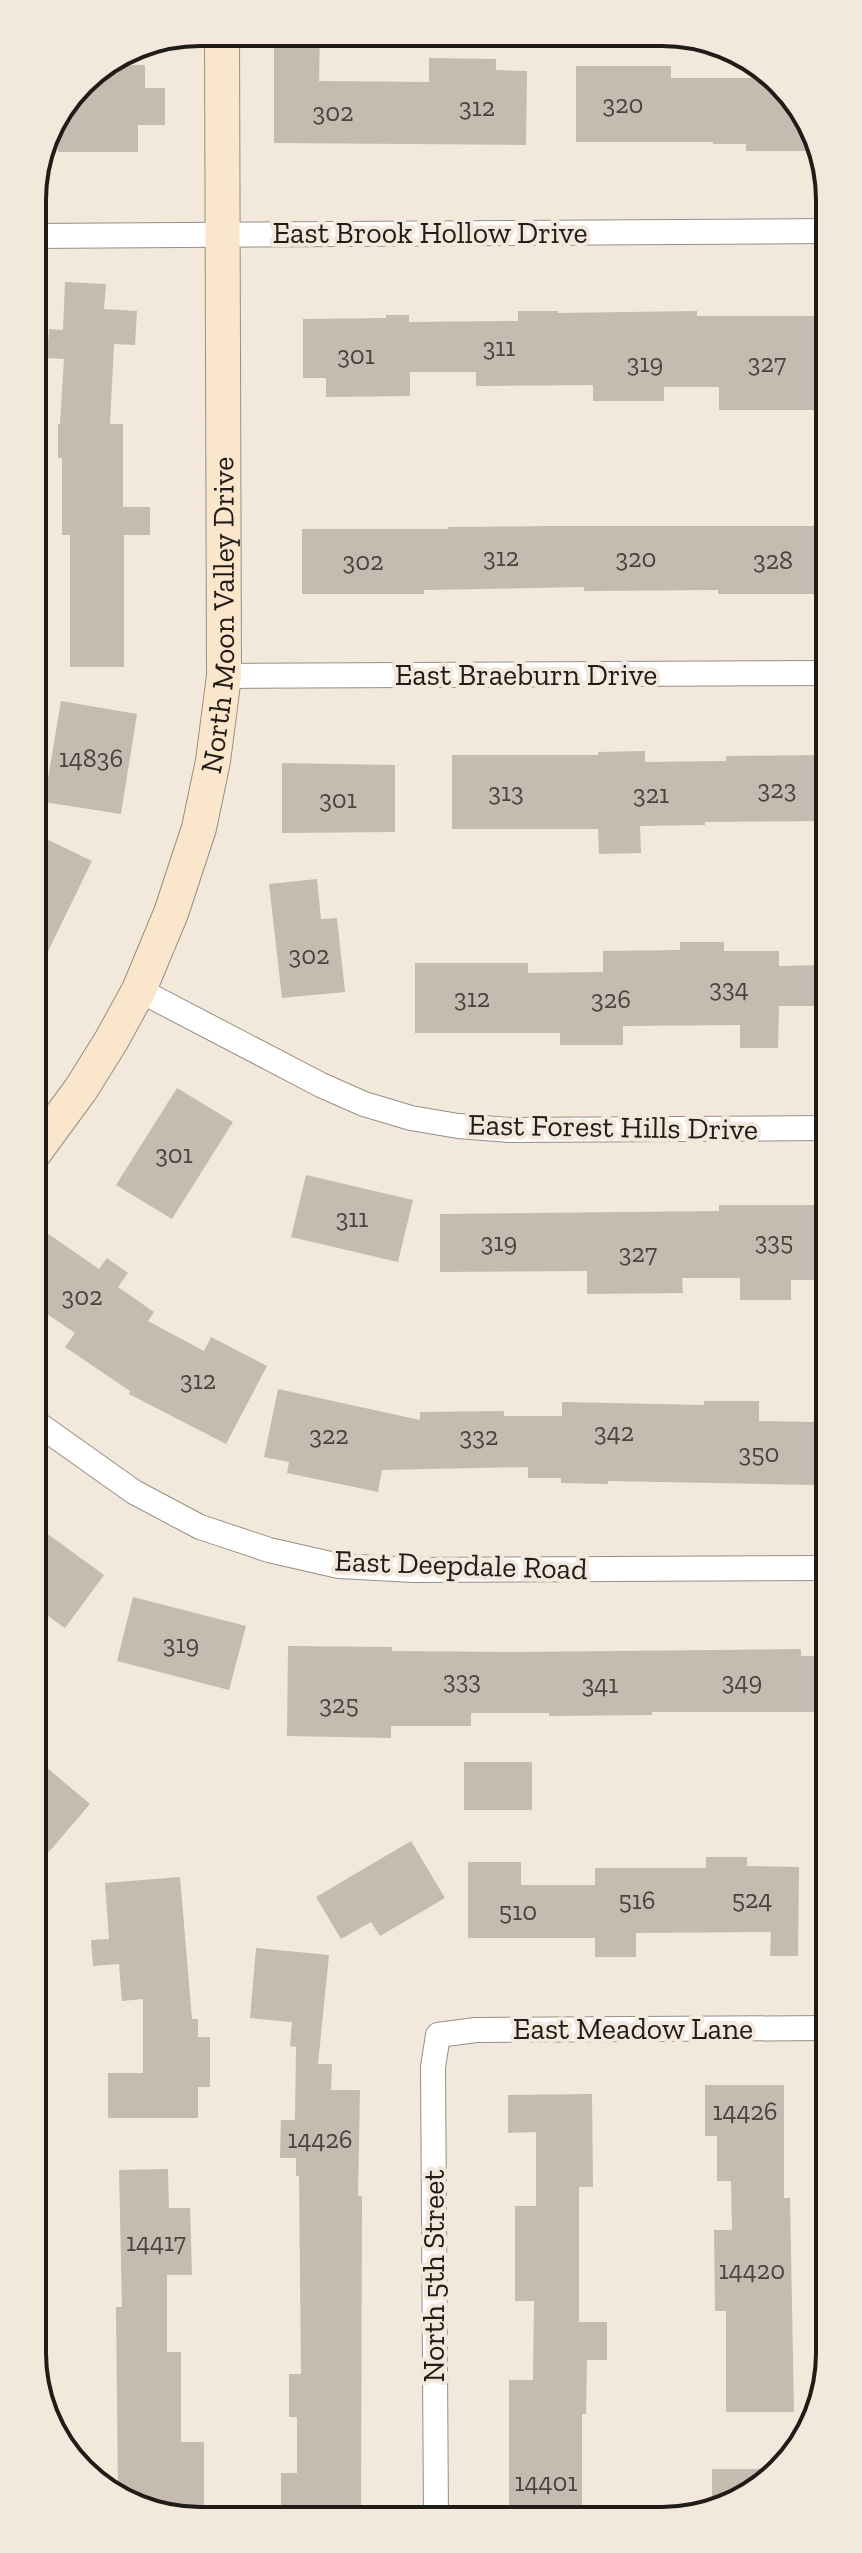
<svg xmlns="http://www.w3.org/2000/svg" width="862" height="2553" viewBox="0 0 862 2553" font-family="'Zilla Slab',serif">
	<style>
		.building { fill: #c5bbb0 }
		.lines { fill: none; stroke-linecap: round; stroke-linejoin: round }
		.street-casing { stroke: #988f84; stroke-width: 26 }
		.secondary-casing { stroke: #988f84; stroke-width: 36 }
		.street { stroke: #fff; stroke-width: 24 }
		.secondary { stroke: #f9e6cb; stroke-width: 34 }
		.labels { text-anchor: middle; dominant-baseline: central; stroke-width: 8; stroke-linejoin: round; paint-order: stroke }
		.number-label { font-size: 26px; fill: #49443e }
		.street-label { font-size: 30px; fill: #201c18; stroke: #f2e8dc }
		.rim { fill: none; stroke: #201c18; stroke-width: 4 }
	</style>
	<rect width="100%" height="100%" fill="#f2e8dc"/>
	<!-- building -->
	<path class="building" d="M 274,32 L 320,33 L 319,81 L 429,82 L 429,58 L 496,59 L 496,70 L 527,71 L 526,145 L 274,143 Z
		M 104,65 L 145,65 L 145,88 L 165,88 L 165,125 L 138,125 L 138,152 L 58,152 L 58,114 L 89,74 Z
		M 576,66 L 671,66 L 671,78 L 774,78 L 781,82 L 818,151 L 746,151 L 746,144 L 713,144 L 713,142 L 576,142 Z
		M 65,282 L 106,284 L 104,309 L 137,311 L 135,345 L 114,344 L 110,424 L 123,424 L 123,507 L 150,507 L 150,535 L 124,535 L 124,667 L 70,667 L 70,535 L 62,535 L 62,458 L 58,458 L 58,424 L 60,424 L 64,359 L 47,358 L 49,329 L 63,330 Z
		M 518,311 L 558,311 L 558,313 L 697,311 L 697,316 L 816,316 L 816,410 L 719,410 L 719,387 L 664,387 L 664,401 L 593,401 L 593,385 L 476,386 L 476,372 L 410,372 L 410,396 L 326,397 L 326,378 L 303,378 L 303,319 L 386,318 L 386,315 L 409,315 L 409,322 L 518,321 Z
		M 553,526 L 827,526 L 827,594 L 718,594 L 718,590 L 584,591 L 584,587 L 424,590 L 424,594 L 302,594 L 302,529 L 448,529 L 448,527 Z
		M 61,701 L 137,714 L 121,814 L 44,802 Z
		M 645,751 L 645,762 L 726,761 L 726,756 L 827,755 L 828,821 L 705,822 L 705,825 L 640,826 L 641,853 L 599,854 L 598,829 L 452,829 L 452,755 L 598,755 L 598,752 Z
		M 282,763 L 395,765 L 395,832 L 282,833 Z
		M 40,836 L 92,861 L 33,982 L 33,851 Z
		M 317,879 L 321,919 L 337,918 L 345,992 L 282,998 L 269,884 Z
		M 680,942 L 724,942 L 724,951 L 779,951 L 779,966 L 828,965 L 828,1006 L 779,1006 L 778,1048 L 740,1048 L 740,1025 L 623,1026 L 623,1045 L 560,1045 L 560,1033 L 415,1033 L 415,963 L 528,963 L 528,973 L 603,972 L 603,951 L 680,950 Z
		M 177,1088 L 233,1122 L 172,1219 L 116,1185 Z
		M 306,1175 L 413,1200 L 398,1262 L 291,1237 Z
		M 719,1205 L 828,1205 L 828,1280 L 791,1280 L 791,1300 L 740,1300 L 740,1278 L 682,1278 L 683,1293 L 587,1294 L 587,1271 L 440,1272 L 440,1214 L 719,1211 Z
		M 34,1224 L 99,1269 L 107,1258 L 128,1273 L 118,1287 L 154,1312 L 148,1321 L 204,1351 L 211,1337 L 267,1366 L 226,1444 L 129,1394 L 130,1391 L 65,1347 L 75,1333 L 34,1305 Z
		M 278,1389 L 420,1420 L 420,1412 L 504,1411 L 504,1416 L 562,1416 L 562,1402 L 704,1405 L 704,1401 L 759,1401 L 759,1421 L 814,1422 L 814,1437 L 828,1437 L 828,1482 L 814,1482 L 814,1485 L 608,1481 L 608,1484 L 561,1483 L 561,1478 L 528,1478 L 528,1467 L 382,1470 L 378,1492 L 287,1473 L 289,1462 L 264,1457 Z
		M 34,1524 L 104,1575 L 65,1628 L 34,1606 Z
		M 133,1597 L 246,1626 L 229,1690 L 117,1661 Z
		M 288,1646 L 392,1647 L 392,1651 L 517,1652 L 801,1649 L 801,1656 L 829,1656 L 829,1712 L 652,1712 L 652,1715 L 549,1716 L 549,1713 L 471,1713 L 471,1726 L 391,1726 L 391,1738 L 287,1736 Z
		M 34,1757 L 90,1804 L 49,1852 L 35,1839 Z
		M 464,1762 L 532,1762 L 532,1810 L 464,1810 Z
		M 411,1841 L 445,1898 L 380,1936 L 371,1922 L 341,1939 L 316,1897 Z
		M 706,1857 L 747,1857 L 747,1866 L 799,1867 L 798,1956 L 770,1956 L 771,1932 L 636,1933 L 636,1957 L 595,1957 L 595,1938 L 468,1938 L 468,1862 L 521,1862 L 521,1885 L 595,1885 L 595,1868 L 706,1868 Z
		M 180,1877 L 192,2019 L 198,2019 L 198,2037 L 210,2037 L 210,2087 L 198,2087 L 198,2118 L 108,2118 L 108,2073 L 143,2073 L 143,1999 L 122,2001 L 119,1964 L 93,1966 L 91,1940 L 109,1939 L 105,1883 Z
		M 256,1948 L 329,1955 L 318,2064 L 332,2064 L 331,2090 L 360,2090 L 358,2196 L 362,2196 L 361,2518 L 297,2518 L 297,2506 L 281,2506 L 281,2473 L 297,2473 L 297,2417 L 289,2417 L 289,2374 L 301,2374 L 299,2176 L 296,2176 L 296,2158 L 280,2158 L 281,2120 L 295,2120 L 296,2047 L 290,2046 L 292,2022 L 250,2018 Z
		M 705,2085 L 784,2085 L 784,2198 L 790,2198 L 794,2412 L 726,2412 L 726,2311 L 715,2311 L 714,2230 L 732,2230 L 731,2181 L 717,2181 L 717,2136 L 705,2136 Z
		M 592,2094 L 593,2187 L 579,2187 L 579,2322 L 607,2322 L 607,2360 L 587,2360 L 586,2414 L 582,2414 L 582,2518 L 509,2518 L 509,2380 L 533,2380 L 534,2301 L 515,2301 L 515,2206 L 536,2206 L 536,2132 L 508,2133 L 508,2095 Z
		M 168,2169 L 169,2208 L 190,2208 L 192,2275 L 167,2275 L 167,2352 L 181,2352 L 181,2442 L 204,2442 L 204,2518 L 167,2518 L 118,2491 L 116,2307 L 122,2307 L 119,2170 Z
		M 712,2469 L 780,2469 L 712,2508 Z"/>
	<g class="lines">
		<defs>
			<path id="street" d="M 32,236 L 827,231
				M 224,676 L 827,673
				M 139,990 L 321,1085 L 364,1104 L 411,1118 L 458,1126 L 510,1130 L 828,1128
				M 34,1421 L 134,1492 L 200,1527 L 269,1550 L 339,1566 L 413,1570 L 829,1568
				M 436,2518 L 433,2067 L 438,2035 L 476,2030 L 829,2028"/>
			<g id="secondary">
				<path id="s1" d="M 34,1153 L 81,1089 L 111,1041 L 139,990 L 171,913 L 199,828 L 213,761 L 224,676 L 222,32"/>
			</g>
		</defs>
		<!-- street casing -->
		<use href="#street" class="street-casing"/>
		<!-- secondary casing -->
		<use href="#secondary" class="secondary-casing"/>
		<!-- street -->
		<use href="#street" class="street"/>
		<!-- secondary -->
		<use href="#secondary" class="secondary"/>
	</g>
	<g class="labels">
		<!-- number labels -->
		<g class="number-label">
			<text x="623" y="104">320</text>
			<text x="477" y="107">312</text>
			<text x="333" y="112">302</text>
			<text x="499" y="347">311</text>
			<text x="356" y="355">301</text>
			<text x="645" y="363">319</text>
			<text x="767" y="363">327</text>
			<text x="501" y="557">312</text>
			<text x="636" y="558">320</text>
			<text x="773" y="560">328</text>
			<text x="363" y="561">302</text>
			<text x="91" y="758">14836</text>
			<text x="777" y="789">323</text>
			<text x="506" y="792">313</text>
			<text x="651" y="794">321</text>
			<text x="338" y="799">301</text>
			<text x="309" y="955">302</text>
			<text x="729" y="988">334</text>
			<text x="472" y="998">312</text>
			<text x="611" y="999">326</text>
			<text x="174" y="1154">301</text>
			<text x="352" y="1218">311</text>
			<text x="774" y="1241">335</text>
			<text x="499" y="1242">319</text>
			<text x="638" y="1253">327</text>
			<text x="82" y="1296">302</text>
			<text x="198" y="1380">312</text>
			<text x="614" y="1432">342</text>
			<text x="329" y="1435">322</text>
			<text x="479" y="1436">332</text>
			<text x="759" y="1453">350</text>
			<text x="181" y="1644">319</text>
			<text x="462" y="1680">333</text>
			<text x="742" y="1681">349</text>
			<text x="600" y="1684">341</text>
			<text x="339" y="1704">325</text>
			<text x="752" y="1899">524</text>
			<text x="637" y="1900">516</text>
			<text x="518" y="1911">510</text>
			<text x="745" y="2111">14426</text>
			<text x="320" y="2139">14426</text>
			<text x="156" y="2242">14417</text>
			<text x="752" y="2270">14420</text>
			<text x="546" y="2482">14401</text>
		</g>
		<!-- street labels -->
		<g class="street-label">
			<text x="430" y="233">East Brook Hollow Drive</text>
			<text stroke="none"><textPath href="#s1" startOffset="582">North Moon Valley Drive</textPath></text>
			<text x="526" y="675">East Braeburn Drive</text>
			<text transform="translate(613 1127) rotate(1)">East Forest Hills Drive</text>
			<text transform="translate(461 1565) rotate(2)">East Deepdale Road</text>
			<text x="633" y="2029">East Meadow Lane</text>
			<text transform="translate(434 2276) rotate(-90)">North 5th Street</text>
		</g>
	</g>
	<!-- crop -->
	<path d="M0 0H862V2553H0ZM200 46H662A154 154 0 0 1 816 200V2353A154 154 0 0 1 662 2507H200A154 154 0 0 1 46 2353V200A154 154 0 0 1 200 46Z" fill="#f2e8dc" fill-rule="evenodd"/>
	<path class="rim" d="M200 46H662A154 154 0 0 1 816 200V2353A154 154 0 0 1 662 2507H200A154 154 0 0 1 46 2353V200A154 154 0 0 1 200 46Z"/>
</svg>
